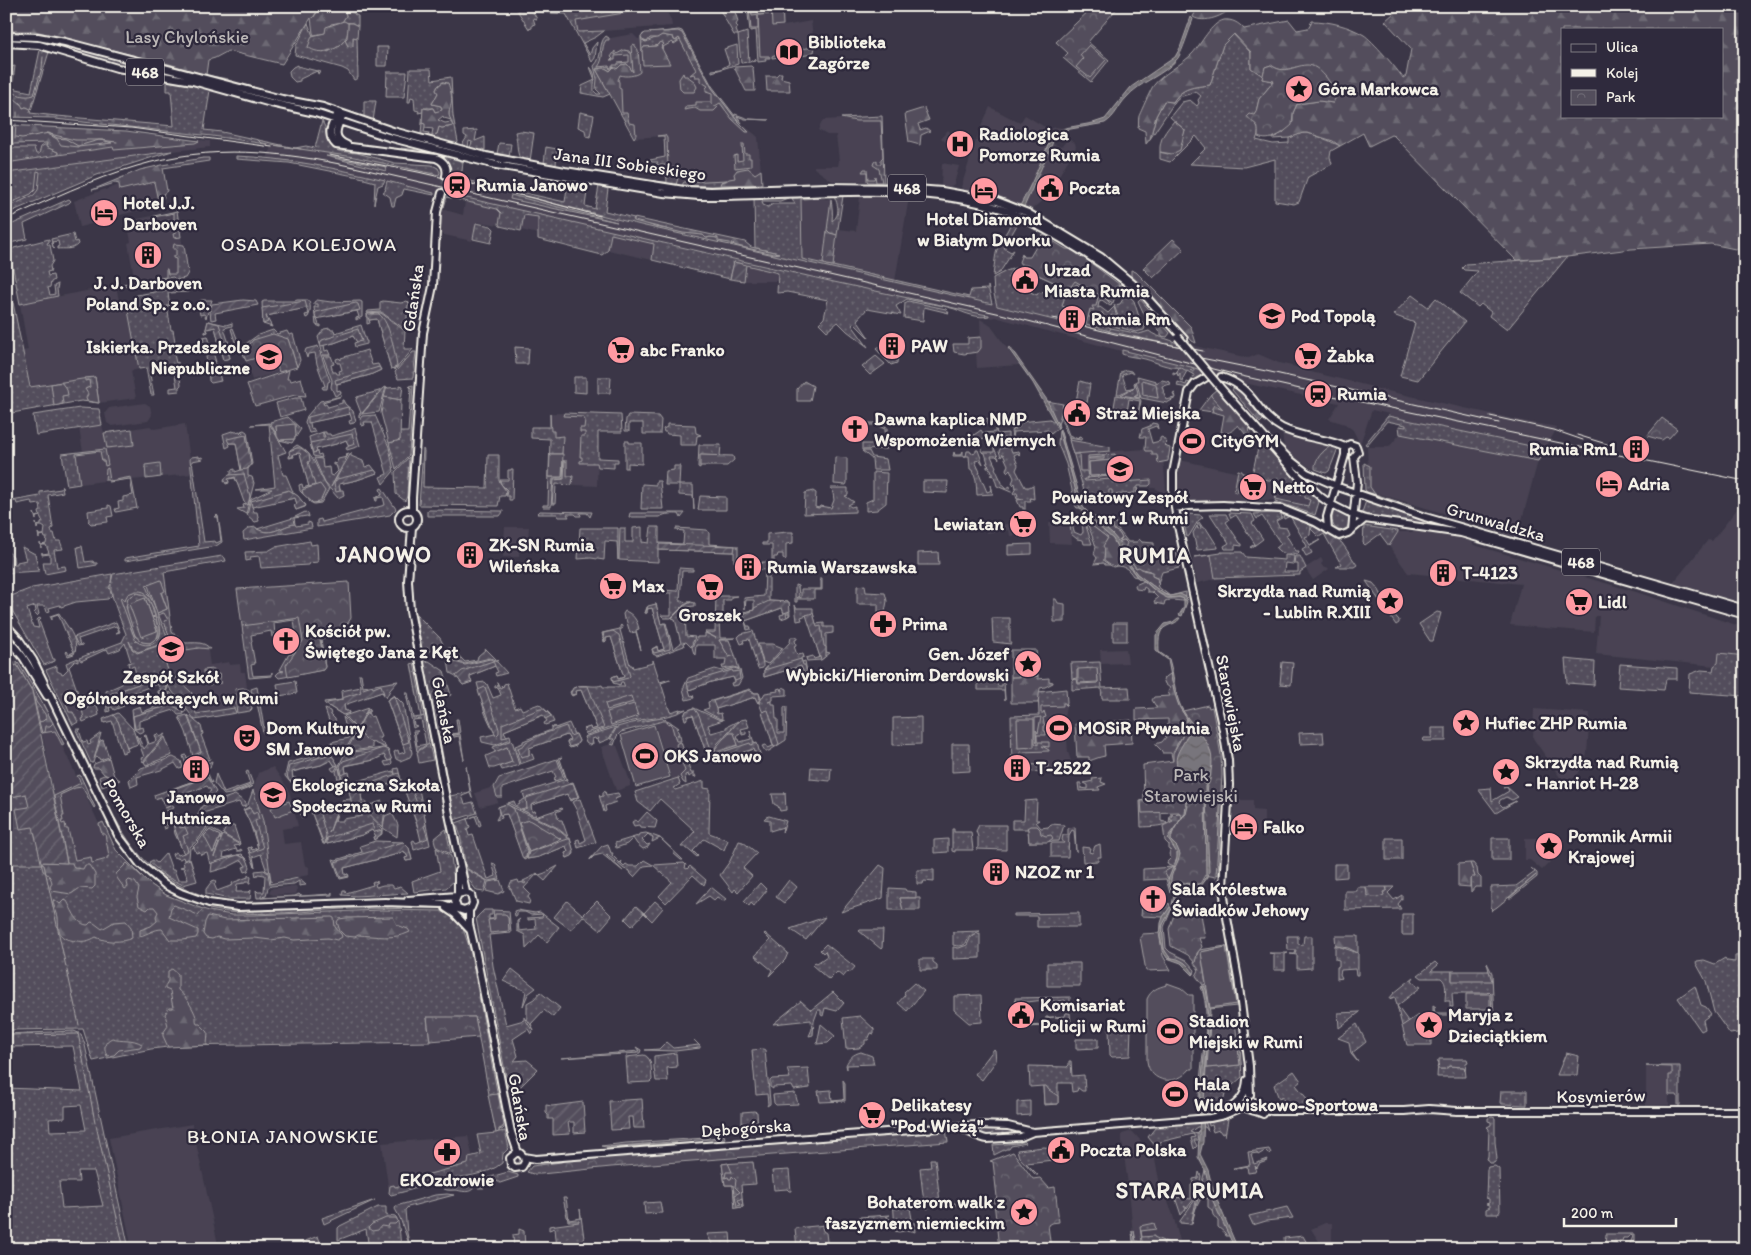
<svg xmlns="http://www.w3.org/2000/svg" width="1751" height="1255" viewBox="0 0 1751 1255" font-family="Itim,sans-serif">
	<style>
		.built { fill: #484352 }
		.grass { fill: url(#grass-dots); stroke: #a4a0a2; fill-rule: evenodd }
		.forest { fill: url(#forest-firs); stroke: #a4a0a2; fill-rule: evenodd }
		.wetland { fill: url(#wetland-marsh); stroke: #a4a0a2 }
		.park { fill: url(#park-crowns); stroke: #a4a0a2 }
		.garden { fill: url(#garden-furrows); stroke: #a4a0a2 }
		.pitch { fill: #534e5c; stroke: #a4a0a2; fill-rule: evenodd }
		.water { fill: url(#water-waves); stroke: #aaa6a7 }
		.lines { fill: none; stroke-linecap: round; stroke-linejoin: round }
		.stream { stroke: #aaa6a7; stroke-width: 1 }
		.major-tunnel { stroke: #57525f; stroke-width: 6; stroke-dasharray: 6 3; stroke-linecap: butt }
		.major-casing { stroke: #f4f1e8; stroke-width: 10 }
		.major { stroke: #2f2a3d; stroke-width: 6 }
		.rail { stroke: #f4f1e8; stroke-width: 1 }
		.major-bridge-casing { stroke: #f4f1e8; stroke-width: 10; stroke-linecap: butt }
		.major-bridge { stroke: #2f2a3d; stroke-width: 6 }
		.labels { text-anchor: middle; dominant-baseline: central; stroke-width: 4.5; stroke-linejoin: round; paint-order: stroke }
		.shield { fill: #2f2a3d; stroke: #b9b5b5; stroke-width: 1 }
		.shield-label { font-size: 16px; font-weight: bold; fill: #f4f1e8 }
		.park-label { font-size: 18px; fill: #bcb8b7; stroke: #2f2a3d }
		.poi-label { font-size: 18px; font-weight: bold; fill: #f4f1e8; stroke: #2f2a3d; text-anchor: start }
		.street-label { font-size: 18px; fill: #f4f1e8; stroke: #2f2a3d }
		.neighbourhood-label { font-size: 19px; letter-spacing: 1px; fill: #f4f1e8; stroke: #2f2a3d }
		.district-label { font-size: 22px; font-weight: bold; letter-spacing: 1px; fill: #f4f1e8; stroke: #2f2a3d }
	</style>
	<defs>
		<pattern id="grass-dots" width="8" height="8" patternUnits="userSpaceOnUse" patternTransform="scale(1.25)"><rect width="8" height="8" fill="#534e5c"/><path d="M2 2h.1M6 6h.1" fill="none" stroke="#6c6873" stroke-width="1.8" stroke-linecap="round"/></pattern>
		<pattern id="forest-firs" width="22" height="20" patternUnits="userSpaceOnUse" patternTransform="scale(1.25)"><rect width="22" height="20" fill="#534e5c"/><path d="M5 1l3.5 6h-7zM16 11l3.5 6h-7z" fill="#6c6873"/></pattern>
		<pattern id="wetland-marsh" width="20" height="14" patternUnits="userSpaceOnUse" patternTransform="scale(1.25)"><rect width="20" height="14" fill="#534e5c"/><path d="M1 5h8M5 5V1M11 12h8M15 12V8" fill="none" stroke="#6c6873"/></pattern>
		<pattern id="park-crowns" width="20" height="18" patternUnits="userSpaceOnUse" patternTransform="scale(1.25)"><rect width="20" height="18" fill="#534e5c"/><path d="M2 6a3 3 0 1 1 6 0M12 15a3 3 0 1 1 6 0" fill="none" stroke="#6c6873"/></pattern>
		<pattern id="garden-furrows" width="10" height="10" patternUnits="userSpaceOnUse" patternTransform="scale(1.25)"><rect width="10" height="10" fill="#534e5c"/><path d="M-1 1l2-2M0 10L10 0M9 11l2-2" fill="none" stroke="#6c6873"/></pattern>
		<pattern id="water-waves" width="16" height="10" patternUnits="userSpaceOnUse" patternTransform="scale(1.25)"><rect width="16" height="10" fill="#78747b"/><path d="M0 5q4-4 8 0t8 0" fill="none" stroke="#636063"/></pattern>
	</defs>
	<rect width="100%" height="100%" fill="#3b3647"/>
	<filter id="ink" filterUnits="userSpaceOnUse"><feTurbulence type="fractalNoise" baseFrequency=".02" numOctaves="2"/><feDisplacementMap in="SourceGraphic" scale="10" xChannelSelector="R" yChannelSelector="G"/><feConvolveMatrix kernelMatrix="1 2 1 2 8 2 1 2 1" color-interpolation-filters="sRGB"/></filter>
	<g filter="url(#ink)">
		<!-- built -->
		<path class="built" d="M 636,6 L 664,6 L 671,20 L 672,26 L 576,33 L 568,17 Z
			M 747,6 L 784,6 L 784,26 L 811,21 L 813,36 L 812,41 L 815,48 L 812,51 L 758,59 L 756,30 L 750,31 Z
			M 678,31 L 712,88 L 735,118 L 758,137 L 762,184 L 712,186 L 667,182 L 664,136 L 634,138 L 595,67 L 600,63 L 603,42 L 605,39 L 633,34 L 638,39 L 641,38 Z
			M 990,107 L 1020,123 L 1025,115 L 1048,129 L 1055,127 L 1064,128 L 1053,134 L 1032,182 L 1020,205 L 963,190 L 961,187 L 979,131 Z
			M 882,117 L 884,182 L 832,181 L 814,168 L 814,166 L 838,166 L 839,161 L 836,135 L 827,135 L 818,130 L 823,120 Z
			M 6,124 L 73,127 L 158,135 L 210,141 L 210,147 L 146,154 L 6,209 Z
			M 948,130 L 954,136 L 969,141 L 964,153 L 952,150 L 950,146 L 941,138 Z
			M 1068,139 L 1075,143 L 1076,147 L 1054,184 L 1044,199 L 1031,210 L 1024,206 L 1052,143 L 1061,147 Z
			M 272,143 L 295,148 L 306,146 L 387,162 L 607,211 L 632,218 L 745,242 L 751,247 L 802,258 L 801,198 L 818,198 L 824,196 L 825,199 L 828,199 L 830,196 L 831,199 L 823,263 L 833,265 L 838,229 L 856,231 L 860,196 L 909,197 L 895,281 L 988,302 L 998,301 L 1066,312 L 1081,316 L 1081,321 L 1249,358 L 1258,354 L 1279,363 L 1296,367 L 1303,370 L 1373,387 L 1374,388 L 1528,422 L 1557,427 L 1556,430 L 1545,449 L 1388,416 L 1389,414 L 1372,410 L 1360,444 L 1353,430 L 1345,424 L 1329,419 L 1339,403 L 1239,382 L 1224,376 L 1121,351 L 995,317 L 991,318 L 985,313 L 982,314 L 834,282 L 654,240 L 652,260 L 608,250 L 610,236 L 539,218 L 538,234 L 521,230 L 524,214 L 500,225 L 477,222 L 472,241 L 440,234 L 442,209 L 463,215 L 465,201 L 387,181 L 379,181 L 303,164 L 267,159 Z
			M 942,163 L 959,166 L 954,184 L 950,187 L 941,186 Z
			M 154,182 L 159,206 L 111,217 L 102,221 L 80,227 L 74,201 L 105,189 L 105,190 L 119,185 L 120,190 Z
			M 177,211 L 187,273 L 135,282 L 128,243 L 131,242 L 127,221 Z
			M 746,265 L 778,273 L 777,281 L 744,281 Z
			M 1074,281 L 1100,297 L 1093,318 L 1061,309 L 1065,296 Z
			M 116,285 L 120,306 L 127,305 L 139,369 L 131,371 L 136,398 L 99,403 L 94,377 L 31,387 L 23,351 L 28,350 L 20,304 Z
			M 980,319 L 991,326 L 1019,365 L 977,368 L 976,352 L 981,346 Z
			M 253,340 L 297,367 L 252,380 L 243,353 Z
			M 145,403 L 150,406 L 152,415 L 148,421 L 112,426 L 107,423 L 105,413 L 109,408 Z
			M 550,413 L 599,414 L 597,486 L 556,484 L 555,504 L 548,504 Z
			M 185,424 L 192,474 L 132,480 L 132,477 L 67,486 L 62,454 L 83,452 L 79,428 L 102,425 L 104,433 L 150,426 L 154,429 Z
			M 1282,433 L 1322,442 L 1334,448 L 1323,470 L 1311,468 L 1292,455 L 1284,447 Z
			M 1400,434 L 1538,461 L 1517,538 L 1497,532 L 1466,520 L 1369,491 L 1367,447 L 1389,447 Z
			M 1162,448 L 1167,499 L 1165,501 L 1162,501 L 1161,492 L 1155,488 L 1151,488 L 1151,480 L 1081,484 L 1073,454 Z
			M 1180,460 L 1290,484 L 1294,488 L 1294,492 L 1306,496 L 1310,500 L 1308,506 L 1287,500 L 1274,499 L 1274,500 L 1185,503 L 1179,500 L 1177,489 Z
			M 1745,499 L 1745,604 L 1673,583 L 1708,540 L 1712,541 Z
			M 1082,519 L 1082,524 L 1077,524 L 1076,527 L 1071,528 L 1072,544 L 1050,543 L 1049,522 Z
			M 1031,522 L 1032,533 L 1015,534 L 1015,536 L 1010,536 L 1009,530 L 987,533 L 986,526 Z
			M 505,527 L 529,527 L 528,539 L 520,539 L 519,557 L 503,557 Z
			M 1398,532 L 1421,532 L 1449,535 L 1471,541 L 1474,545 L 1636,592 L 1745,628 L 1745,656 L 1719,653 L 1718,663 L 1714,666 L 1596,654 L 1599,616 L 1595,616 L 1594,632 L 1510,625 L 1521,584 L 1408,573 L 1389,546 Z
			M 1211,555 L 1216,579 L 1197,583 L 1192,561 L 1194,558 Z
			M 1321,558 L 1323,562 L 1321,564 L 1324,568 L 1327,567 L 1329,569 L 1313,580 L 1305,568 Z
			M 165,579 L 172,632 L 185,643 L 200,642 L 210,647 L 208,651 L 210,665 L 229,662 L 230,665 L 240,664 L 241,672 L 245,672 L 250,711 L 196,720 L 154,667 L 132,649 L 111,588 Z
			M 1126,649 L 1128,663 L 1101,664 L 1100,650 Z
			M 76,692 L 84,718 L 83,722 L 77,723 L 69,713 L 64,697 Z
			M 1067,702 L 1065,712 L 1068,752 L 1071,761 L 1071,771 L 1021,772 L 1021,765 L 1012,766 L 1011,716 L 1039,715 L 1039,703 Z
			M 1534,709 L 1590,713 L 1587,753 L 1585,760 L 1578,774 L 1566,786 L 1533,738 Z
			M 671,720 L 687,775 L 672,780 L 655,724 Z
			M 55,731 L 110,847 L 119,858 L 76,864 L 67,863 L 42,733 Z
			M 611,744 L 617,746 L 630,781 L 630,786 L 619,790 L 616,790 L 601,747 Z
			M 273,767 L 289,790 L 298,826 L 282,829 L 284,844 L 301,842 L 304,861 L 305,865 L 309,867 L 309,875 L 271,882 L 263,821 L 253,790 L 258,773 Z
			M 493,787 L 498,802 L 480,807 L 475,793 Z
			M 1234,800 L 1253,800 L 1253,810 L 1264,811 L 1264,834 L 1239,834 L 1232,833 Z
			M 1525,838 L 1541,838 L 1554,856 L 1553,859 L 1542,870 L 1530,860 L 1525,860 Z
			M 296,886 L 297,888 L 296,894 L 273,895 L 269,893 L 272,888 Z
			M 1646,1066 L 1680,1066 L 1680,1077 L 1669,1077 L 1669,1105 L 1646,1106 Z
			M 192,1124 L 219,1249 L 132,1249 L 109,1138 Z
			M 1132,1131 L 1149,1150 L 1152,1155 L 1154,1155 L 1161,1189 L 1163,1189 L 1173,1215 L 1182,1249 L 1134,1249 L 1130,1199 L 1122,1141 L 1122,1134 Z
			M 468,1136 L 472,1154 L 470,1165 L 406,1181 L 409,1189 L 389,1193 L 382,1143 Z
			M 1325,1223 L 1332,1223 L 1332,1249 L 1324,1249 L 1311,1229 Z"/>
		<!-- grass -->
		<path class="grass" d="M 341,6 L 354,6 L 354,14 L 358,16 L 358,26 L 352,23 L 342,22 L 346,16 L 345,11 Z
			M 621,6 L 654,6 L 654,8 L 576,21 L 578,32 L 604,31 L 596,37 L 583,43 L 590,55 L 592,48 L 597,42 L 595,58 L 592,62 L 566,14 L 533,12 L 537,19 L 533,18 L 535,24 L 532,25 L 532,28 L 529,29 L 517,10 L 531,8 L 555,10 L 558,8 L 595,12 Z
			M 747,6 L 757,6 L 758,14 L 769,14 L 752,16 L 751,9 L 749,9 L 751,29 L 758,29 L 758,16 L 760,56 L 769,56 L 770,58 L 765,58 L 766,61 L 758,62 L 756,30 L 750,31 Z
			M 308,23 L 313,36 L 311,38 L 328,52 L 339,46 L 345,40 L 348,46 L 353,41 L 353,36 L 357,38 L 358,78 L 354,80 L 348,71 L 342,68 L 295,55 L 296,46 Z
			M 679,30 L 682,31 L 712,86 L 735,116 L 735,114 L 749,119 L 769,120 L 745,119 L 737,116 L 742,123 L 736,118 L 740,124 L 712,88 L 680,32 L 644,34 L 641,37 L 645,42 C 649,41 657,37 662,35 L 673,37 L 674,40 L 677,41 L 678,38 L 679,38 L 680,40 L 674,44 L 672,42 L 663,47 L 662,49 L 659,43 L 656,46 L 644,47 L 642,52 L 641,38 L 643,34 Z
			M 6,31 L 35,31 L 169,64 L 205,75 L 228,79 L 228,81 L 271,92 L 270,94 L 58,37 L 35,33 L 6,33 Z
			M 747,32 L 749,62 L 756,59 L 756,61 L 741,63 L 738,35 Z
			M 1233,34 L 1251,53 L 1251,68 L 1263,76 L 1262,79 L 1274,81 L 1259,99 L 1256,112 L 1252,120 C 1259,127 1260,131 1256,140 L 1273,144 L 1289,143 L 1289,138 C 1294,137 1299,133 1305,133 C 1309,132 1335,143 1340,146 L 1331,151 L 1330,157 L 1332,164 L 1308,177 L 1299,202 L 1294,204 L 1275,201 L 1275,159 L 1244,167 L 1190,164 L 1206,148 L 1196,136 L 1170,162 L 1160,159 L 1160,152 L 1168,154 L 1180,145 L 1185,130 L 1170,117 L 1182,102 L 1190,100 L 1197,106 L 1199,103 L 1198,100 L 1201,96 L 1195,91 C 1189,96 1182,94 1176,100 L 1150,139 L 1156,116 L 1164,101 L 1173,102 C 1182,87 1194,87 1210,85 L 1223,45 Z
			M 606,36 L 609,38 L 609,40 L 606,40 C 600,49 605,58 598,67 L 609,66 L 610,69 L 611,67 L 613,67 L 610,71 L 605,68 L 596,69 L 610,94 L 603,97 L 581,93 L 582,86 L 595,80 L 590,67 C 598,75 593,82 594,91 L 597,94 L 601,94 L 596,89 L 597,79 L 594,66 C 604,56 597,44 606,36 Z
			M 6,38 L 49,41 L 217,86 L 118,65 L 35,42 L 6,41 Z
			M 737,45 L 738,64 L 712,72 L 712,70 L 721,69 L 729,64 L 724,49 Z
			M 377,47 L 388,47 L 387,66 L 377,66 Z
			M 815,47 L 814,52 L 807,55 L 780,59 L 779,57 L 772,58 L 772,56 L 774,55 L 792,54 L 792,50 Z
			M 40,50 L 49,52 L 31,110 L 26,107 L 23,108 L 14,98 L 12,100 L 7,100 L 6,101 L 6,68 L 15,66 L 12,88 L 31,92 Z
			M 624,50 L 629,51 L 630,53 L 632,53 L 634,68 L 633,72 L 627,64 L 621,65 L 617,69 L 613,67 L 613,65 L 618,65 L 618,63 L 629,62 L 629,55 L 615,56 L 615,60 L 610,60 L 613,59 L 611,57 L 615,51 L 615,55 Z
			M 297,65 L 297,66 L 321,72 L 318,74 L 317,71 L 300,79 L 300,81 L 295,82 L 290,77 L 289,71 L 293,67 Z
			M 410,69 L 431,69 L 432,80 L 451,77 L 453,116 L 458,142 L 456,145 L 421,134 L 422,123 L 426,124 L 424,132 L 429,133 L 428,136 L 431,136 L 432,135 L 437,134 L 439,127 L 442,128 L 453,126 L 449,116 L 449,88 L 446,83 L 443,82 L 438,86 L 436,90 L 438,93 L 432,104 L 441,106 L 442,110 L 438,112 L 435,112 L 433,108 L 423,108 L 423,112 L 418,113 L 419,111 L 415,110 L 414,98 L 411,97 L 410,102 L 408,102 Z
			M 387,72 L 407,72 L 404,97 L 386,97 Z
			M 683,73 L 684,76 L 687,76 L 694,81 L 697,87 L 694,92 L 683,92 L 680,89 L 679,79 Z
			M 167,79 L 210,90 L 204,130 L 222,132 L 295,148 L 306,146 L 315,148 L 322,121 L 325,127 L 327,140 L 333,148 L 339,151 L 357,153 L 395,163 L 432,165 L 438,168 L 440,172 L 439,175 L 354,157 L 212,136 L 55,119 L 57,116 L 174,126 L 171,91 L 167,91 Z
			M 364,101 L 376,101 L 373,121 L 364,117 Z
			M 696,102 L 712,102 L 712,105 L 718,107 L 714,111 L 700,111 L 695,108 L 684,110 L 686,106 L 696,105 Z
			M 580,112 L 594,115 L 590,137 L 586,136 L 585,130 L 578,127 Z
			M 882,116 L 884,182 L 886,183 L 868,182 L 867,181 L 867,172 L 862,172 L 864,169 L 867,169 L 868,179 L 874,179 L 875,176 L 876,182 L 882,182 L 879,169 L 873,165 L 874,162 L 877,160 L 877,164 L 881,164 L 881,159 L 883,157 L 881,121 L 856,121 L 841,118 Z
			M 477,130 L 475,141 L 485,137 L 485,150 L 482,149 L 482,151 L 470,148 L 472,142 L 469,141 L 468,147 L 462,145 L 467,137 L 464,135 L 464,131 Z
			M 521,131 L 534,133 L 530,161 L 520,159 C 516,150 518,142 515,132 Z
			M 665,135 L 667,138 L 668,168 L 680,168 L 679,173 L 674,172 L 672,176 L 678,178 L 676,185 L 659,182 L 667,182 L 666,165 L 656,165 L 658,162 L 652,162 L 650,160 L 665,157 L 664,136 L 657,136 Z
			M 499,143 L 511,144 L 509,157 L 488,152 L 497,154 Z
			M 742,144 L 744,144 L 745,154 L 749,154 L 749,158 L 751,158 L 751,166 L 735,168 L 734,156 L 737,155 L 737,161 L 743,160 Z
			M 44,145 L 47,145 L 47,147 L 58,152 L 58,155 L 6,163 L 6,148 L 34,148 L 36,154 L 39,154 L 41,147 Z
			M 546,147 L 557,149 L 556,165 L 544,163 Z
			M 401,148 L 419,150 L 461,161 L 463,162 L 462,171 L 460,174 L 454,173 L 454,175 L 462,176 L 462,179 L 565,202 L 568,181 L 588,185 L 585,206 L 595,209 L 599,186 L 608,189 L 605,211 L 634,218 L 633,220 C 641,221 648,224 655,227 L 703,235 L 707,238 C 713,236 717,237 721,242 L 725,241 L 747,248 L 779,253 L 755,248 L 754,198 L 788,198 L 780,201 L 762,201 L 763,205 L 768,207 L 773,204 L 795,204 L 792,198 L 823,196 L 818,198 L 801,199 L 802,259 L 969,297 L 971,290 L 988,289 L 988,286 L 992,304 L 645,226 L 450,178 C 456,151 417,152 400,150 Z
			M 172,151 L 97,175 L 6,214 L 6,208 L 34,195 L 38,190 L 40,172 L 37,171 L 35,190 L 31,194 L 6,205 L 6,173 Z
			M 236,156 C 287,158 335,168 385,180 L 383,184 L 378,186 L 374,204 L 375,182 L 364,179 L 364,178 L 289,163 L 236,159 Z
			M 326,156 L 387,167 L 386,171 Z
			M 727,180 L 721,182 L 758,185 L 710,186 L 682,185 L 684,182 Z
			M 387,181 L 434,193 L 434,195 L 404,189 L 402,195 L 396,198 L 394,206 L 392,206 L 390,197 L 383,192 L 386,190 L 385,189 Z
			M 445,193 L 834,282 L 982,314 L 989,315 L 989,316 C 979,319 964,313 955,309 C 940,304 922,303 907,299 L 896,306 L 901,315 L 867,309 L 857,320 L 869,338 L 854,323 L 852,325 L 868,347 L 847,331 L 838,322 L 827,331 L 819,323 L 824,318 L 828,300 L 787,292 L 777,293 L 778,273 L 734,262 L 730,279 L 652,260 L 654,244 L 611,234 L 608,250 L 602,255 L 538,239 L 538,217 L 524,215 L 521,231 L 500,226 L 499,224 L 501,213 L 497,209 L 447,197 L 444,207 Z
			M 511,195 L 617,222 L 510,199 Z
			M 834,196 L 843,196 L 837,235 L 830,233 L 827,230 L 831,199 C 832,207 833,213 832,221 C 841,215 838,204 834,196 Z
			M 177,211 L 181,237 L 174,238 L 173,234 L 176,233 L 176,222 L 168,221 L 168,220 L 174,220 L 174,213 L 154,217 L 154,216 Z
			M 1016,219 L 1022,222 L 1021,223 L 1018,223 L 1004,248 L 1011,252 L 1014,250 L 1000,272 L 993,276 C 996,254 994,250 1007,231 C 1010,226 1010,222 1016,219 Z
			M 476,223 L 491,226 L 494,229 L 491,243 L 473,239 Z
			M 73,234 L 75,242 L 77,241 L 78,244 C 72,251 64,248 57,249 L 57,247 L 59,246 L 58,241 L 52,242 L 53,247 L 55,249 L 53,247 L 51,239 Z
			M 49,239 L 49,242 L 47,243 L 48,245 L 50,245 L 53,261 L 50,266 L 51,271 L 47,272 L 48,276 L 53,275 L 54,280 L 51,282 L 50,287 L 48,288 L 50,295 L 55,294 L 54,286 L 58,284 L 57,289 L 58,296 L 20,304 L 10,253 L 14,248 Z
			M 174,244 L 184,245 L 188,273 L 185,278 L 176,280 L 173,277 L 117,287 L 116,285 L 166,277 L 166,269 L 167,269 L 168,274 L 176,274 L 176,259 L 173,258 L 173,256 L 176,256 L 176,249 L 173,249 Z
			M 1567,257 L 1507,330 L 1489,316 L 1491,312 L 1481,304 L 1478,307 L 1460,293 L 1478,271 L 1464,270 L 1462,268 L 1466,264 Z
			M 6,268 L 30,387 L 95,377 L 99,403 L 81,401 L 6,414 Z
			M 1015,268 L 1019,270 L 1018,273 L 1012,270 L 1009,276 L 1028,285 L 1026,290 L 1037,295 L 1039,292 L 1041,293 L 1043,291 L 1044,292 L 1048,285 L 1067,292 L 1068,297 L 1065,296 L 1062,306 L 1065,307 L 1064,310 L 1068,311 L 1067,320 L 1059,319 L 1058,321 L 997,306 L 994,294 L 993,278 L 1006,271 Z
			M 1038,275 L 1071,276 L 1105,298 L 1112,305 L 1110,306 L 1102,300 L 1099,301 L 1098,308 L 1100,307 L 1108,313 L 1114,307 L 1120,328 L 1113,326 L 1115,316 L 1111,315 L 1107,325 L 1103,326 L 1104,322 L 1097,315 L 1097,317 L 1095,316 L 1093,318 L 1088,317 L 1090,309 L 1094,310 L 1092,306 L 1096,306 L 1098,297 L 1079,289 L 1081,288 L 1077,284 L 1069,289 Z
			M 1120,284 L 1134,301 L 1140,320 L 1145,327 L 1144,330 L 1136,332 L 1122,328 L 1114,305 L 1120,304 L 1123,299 L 1122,287 L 1117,287 Z
			M 183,287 L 188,288 L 189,292 L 168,293 L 169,301 L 172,302 L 169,302 L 169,305 L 172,305 L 167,306 L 171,330 L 173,330 L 177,353 L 174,354 L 176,363 L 178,362 L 181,385 L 179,387 L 179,391 L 170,392 L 170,388 L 177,387 L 174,369 L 167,371 L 166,367 L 149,370 L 154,395 L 151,395 L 146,368 L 139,369 L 127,305 L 132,304 L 132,299 L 137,295 Z
			M 1412,295 L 1428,307 L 1436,298 L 1465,322 L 1418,380 L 1400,376 L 1415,323 L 1393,315 Z
			M 201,300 L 212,300 L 206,318 L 204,314 L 200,315 L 198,302 Z
			M 297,300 L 308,300 C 311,304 311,312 308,317 L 306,318 L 305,315 L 309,314 L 306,308 L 266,316 L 272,327 L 263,324 L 262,302 L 264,301 L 295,301 Z
			M 317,300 L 331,302 L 360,301 L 362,302 L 362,317 L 356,320 L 356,318 L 359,317 L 357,311 L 319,318 L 317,319 L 319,325 L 321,325 L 321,327 L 316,325 L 314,307 L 318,307 L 318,304 L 314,304 L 314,302 Z
			M 383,301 L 401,303 L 407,301 L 409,303 L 410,305 L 408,305 L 406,330 L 381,312 L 367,313 L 368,311 L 380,310 L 380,302 Z
			M 908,301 L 946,309 L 949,313 L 924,307 L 923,321 L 904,318 L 905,303 Z
			M 381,313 L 405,331 L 404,349 L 413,349 L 395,370 L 394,368 L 391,369 L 377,319 L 369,320 L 370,323 L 367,324 L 367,314 Z
			M 208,321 L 226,325 L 232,323 L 232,326 L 224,328 L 230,347 L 236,345 L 231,329 L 233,328 L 240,346 L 229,354 L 230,358 L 223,360 L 215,327 L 207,329 L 208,332 L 205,333 Z
			M 361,325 L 366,341 L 367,341 L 367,344 L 355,347 L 354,343 L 357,342 L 353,336 L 334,343 L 324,345 L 325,351 L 328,350 L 330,355 L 323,355 L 318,337 L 324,329 L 330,328 L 331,330 L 334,330 L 335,333 Z
			M 1111,328 L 1139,334 L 1149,331 C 1158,339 1174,338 1181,347 L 1108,331 Z
			M 273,330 L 277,334 L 287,331 L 289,335 L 293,334 L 300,360 L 297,367 L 288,339 L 253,340 L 243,353 L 241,347 L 258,335 Z
			M 981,337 L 981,348 L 978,352 L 964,354 L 954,352 L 953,344 L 968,344 L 968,338 Z
			M 515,347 L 529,348 L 528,364 L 516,364 Z
			M 878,347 L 898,348 L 897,363 L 891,365 L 876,349 Z
			M 367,350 L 372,365 L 378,364 L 381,370 L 370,375 L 337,384 L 337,391 L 340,390 L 341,393 L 335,396 L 331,387 L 332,380 L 323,356 L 331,356 L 334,364 L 331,365 L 333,372 L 336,372 L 337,374 L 340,374 L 339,371 L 342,370 L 340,363 L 337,363 L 336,359 L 339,358 L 341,360 L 341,358 Z
			M 413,352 L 416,352 L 413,378 L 398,379 L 395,372 Z
			M 1179,367 L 1193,371 L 1191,367 L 1201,370 L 1205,374 L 1195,380 L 1188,388 L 1177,386 L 1178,382 L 1186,385 L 1187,382 L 1190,383 L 1194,375 L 1187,371 L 1182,380 L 1184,382 L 1180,380 L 1180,373 L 1178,376 L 1177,373 L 1173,375 L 1173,372 L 1177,373 Z
			M 1126,370 L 1131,371 L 1133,374 L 1130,372 L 1122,375 L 1127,389 L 1135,387 L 1134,383 L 1135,382 L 1138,393 L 1134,396 L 1139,394 L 1140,398 L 1121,395 L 1135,387 L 1120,394 L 1117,394 L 1121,372 Z
			M 1137,376 L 1156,381 L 1156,383 L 1162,380 L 1170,382 L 1171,384 L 1162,386 L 1166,400 L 1175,398 L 1173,394 L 1175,393 L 1176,398 L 1167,403 L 1141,398 L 1136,381 L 1138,381 Z
			M 574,377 L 586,377 L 586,393 L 574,392 Z
			M 598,377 L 611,377 L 610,393 L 598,393 Z
			M 1080,381 L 1090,384 L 1087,403 L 1076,401 Z
			M 400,385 L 403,386 L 401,400 L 384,397 L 387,387 L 388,388 L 400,387 Z
			M 413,385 L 409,455 L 396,469 L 389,443 L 400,440 L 399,432 L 408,432 L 411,388 L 409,386 Z
			M 386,387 L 379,412 L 362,414 L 384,388 Z
			M 382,389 L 359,417 L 359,414 L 361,413 L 356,400 L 357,397 L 379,391 Z
			M 1211,394 L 1223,409 L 1217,406 L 1212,408 L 1213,412 L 1199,410 Z
			M 1116,395 L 1140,399 L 1141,401 L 1138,414 L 1140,401 L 1129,399 L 1127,412 L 1115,409 L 1114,407 Z
			M 342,396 L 323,402 L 324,405 L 326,404 L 328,407 L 342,403 L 342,400 L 343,400 L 345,404 L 353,411 L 356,421 L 354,423 L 350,424 L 349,421 L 352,420 L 350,414 L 311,422 L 310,423 L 311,429 L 313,428 L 315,432 L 309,433 L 305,422 L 307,416 L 320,401 Z
			M 1064,404 L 1066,405 L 1063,419 L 1069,435 L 1078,439 L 1079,436 L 1082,437 L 1081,440 L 1069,438 L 1073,454 L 1079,454 L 1080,471 L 1087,471 L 1088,479 L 1084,479 L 1085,481 L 1111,479 L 1110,476 L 1088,478 L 1088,456 L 1103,455 L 1103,457 L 1089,458 L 1089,459 L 1104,459 L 1104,455 L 1115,454 L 1117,474 L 1113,473 L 1112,460 L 1089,462 L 1090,476 L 1110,475 L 1112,478 L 1117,478 L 1117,480 L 1122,480 L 1123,482 L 1151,480 L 1151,484 L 1149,486 L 1138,486 L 1137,493 L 1137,488 L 1135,488 L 1135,493 L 1112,495 L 1112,490 L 1109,490 L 1109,495 L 1104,493 L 1096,496 L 1102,496 L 1103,498 L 1088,499 L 1088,505 L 1069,438 L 1061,419 Z
			M 80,408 L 99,409 L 102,425 L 36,435 L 33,415 Z
			M 550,413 L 551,431 L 554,431 L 554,437 L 563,436 L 562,454 L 550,454 L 550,477 L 562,477 L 564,460 L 563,479 L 553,479 L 551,507 L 543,507 L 543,505 L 548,505 L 550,439 L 531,438 L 531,427 L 550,427 Z
			M 564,413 L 621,415 L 622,432 L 598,432 L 598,458 L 618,459 L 618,462 L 614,462 L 614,468 L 598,467 L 597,463 L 580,463 L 580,461 L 582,460 L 582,457 L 580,457 L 581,436 L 585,436 L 585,432 L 580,432 L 580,428 L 584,428 L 585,420 L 583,417 L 563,416 Z
			M 628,415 L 658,416 L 661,420 L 660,434 L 643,434 L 643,423 L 629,423 L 629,431 L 625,431 L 626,419 Z
			M 1018,416 L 1019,422 L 1050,419 L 1054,422 L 1055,421 L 1058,428 L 1051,434 L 1048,430 L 1013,432 L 1012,438 L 1011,431 L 1020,426 L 1011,430 L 1011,427 L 1016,425 L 1017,419 L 1014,420 L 1015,424 L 1013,424 L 1012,418 L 987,420 L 987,424 L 982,424 L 981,419 Z
			M 1388,416 L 1545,449 L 1538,461 L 1400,434 L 1399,426 L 1406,427 L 1406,425 L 1387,421 L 1367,445 L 1365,444 Z
			M 288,417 L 301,429 L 292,443 L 279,440 L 294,439 L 276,426 L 277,436 L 270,422 Z
			M 269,423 L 286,452 L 278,455 L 283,475 L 286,475 L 293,492 L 306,505 L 305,507 L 296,510 L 294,505 L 297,504 L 295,498 L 252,506 L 254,512 L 257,512 L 259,521 L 255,522 L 247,515 L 251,499 L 272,489 L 256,489 L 275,486 L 269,424 L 251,425 Z
			M 863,423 L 876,423 L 887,427 L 887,449 L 862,450 L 862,444 L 885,444 L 885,429 L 875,425 L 863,425 Z
			M 1152,423 L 1157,424 L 1158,429 L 1156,426 L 1148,429 L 1152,443 L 1160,441 L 1160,438 L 1162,437 L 1167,443 L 1165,445 L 1167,447 L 1170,448 L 1168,461 L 1158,463 L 1157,455 L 1152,455 L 1152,451 L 1146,451 L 1145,449 L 1146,437 L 1140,437 L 1142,429 L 1150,426 Z
			M 667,424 L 695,425 L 696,433 L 701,435 L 697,436 L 696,445 L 680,445 L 680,435 L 667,434 L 666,432 L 664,432 L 663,429 L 667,427 Z
			M 355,428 L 360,446 L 347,450 L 346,448 L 349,446 L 346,440 L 336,444 L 316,449 L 318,455 L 321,454 L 322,458 L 313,456 L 309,437 L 323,432 L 323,437 L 325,437 L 323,432 L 326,432 L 326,434 L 330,434 L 331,436 L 352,430 Z
			M 132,429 L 134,445 L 107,448 L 104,433 Z
			M 995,429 L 996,429 L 997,434 L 1008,433 L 1008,444 L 1007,438 L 971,440 L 971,437 L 981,430 L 983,433 L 995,432 Z
			M 244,430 L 247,432 L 252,464 L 248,469 L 248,476 L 252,477 L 254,483 L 246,514 L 237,509 L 244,508 L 243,505 L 246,504 L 235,478 L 228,479 L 229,483 L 226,484 L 224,480 L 231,474 L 231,470 L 235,469 L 235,472 L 241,470 L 236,443 L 229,443 L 230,446 L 226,448 L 223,434 L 232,431 L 236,432 L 240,431 L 241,434 L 243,433 L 241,431 Z
			M 1059,430 L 1081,508 L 1077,508 L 1076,507 L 1066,464 L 1058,444 Z
			M 1257,436 L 1298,482 L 1319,502 L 1315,515 L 1275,501 L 1276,496 L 1276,499 L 1308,506 L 1310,500 L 1305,498 L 1305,496 L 1294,492 L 1294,488 L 1291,484 L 1252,477 L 1251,479 L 1241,478 L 1237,493 L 1234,492 L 1238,470 L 1242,471 L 1242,473 L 1252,475 L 1259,444 L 1254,438 Z
			M 625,441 L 629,441 L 629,443 L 642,443 L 642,464 L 628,463 L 628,468 L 625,468 Z
			M 297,445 C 317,455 316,473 329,489 L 321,503 L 314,504 L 310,502 L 309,501 L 310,502 L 303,490 L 303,494 L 300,491 L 299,485 L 302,484 L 303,488 L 309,486 L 300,453 L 293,454 L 294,457 L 289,458 L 290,450 Z
			M 699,445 L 721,445 L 720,456 L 701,455 L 700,468 L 698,467 Z
			M 1331,446 L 1338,448 L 1329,471 L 1326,473 L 1315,469 C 1314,460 1323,450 1331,446 Z
			M 1010,447 L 1012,452 L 1019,451 L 1020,454 L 1019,455 L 1018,453 L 1014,455 L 1018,465 L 1016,470 L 1025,487 L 1029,487 L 1033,485 L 1034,499 L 1030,498 L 1031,501 L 1025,501 L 1025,510 L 1023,510 L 1023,507 L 1020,507 L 1017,500 L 1024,499 L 1017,499 L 1016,496 L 1018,496 L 1017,493 L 1015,493 L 1015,495 L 1013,493 L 1016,488 L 1015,483 L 1013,485 L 1012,483 L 1014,478 L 1010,469 L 1007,472 L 1006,469 L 1008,465 L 1003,454 L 1001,457 L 999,451 L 1001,448 Z
			M 994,448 L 999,459 L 996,456 L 991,456 L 996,467 L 995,468 L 1005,489 L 1010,486 L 1011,492 L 997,486 L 994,476 L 990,475 L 993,475 L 993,473 L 989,471 L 992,472 L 991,469 L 987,468 L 987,466 L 990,467 L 986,463 L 988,463 L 985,453 L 982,452 L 981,450 L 982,449 L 983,452 L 994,452 Z
			M 105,449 L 108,465 L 105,466 L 104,461 L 102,461 L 100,451 L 76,454 L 80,484 L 67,486 L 62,454 Z
			M 423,449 L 424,451 L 423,487 L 487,488 L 488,455 L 499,455 L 499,481 L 506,491 L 505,496 L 500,496 L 498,506 L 419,505 Z
			M 976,450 L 978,450 L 983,464 L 980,460 L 975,461 L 980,472 L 979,473 L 987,492 L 992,490 L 991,485 L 993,494 L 977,495 L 976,480 L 973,470 L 970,469 L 969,456 L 953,456 L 954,452 L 955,455 L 961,455 L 963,451 L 963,456 L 966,456 L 967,451 L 970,451 L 971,453 L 976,452 Z
			M 862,451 L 869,451 L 872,457 L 886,459 L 888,470 L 873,470 L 872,459 Z
			M 349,453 L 331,487 L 351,453 L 351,456 L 363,461 L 365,467 L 371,465 L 377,473 L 357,480 L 339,484 L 340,490 L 343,490 L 344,495 L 338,498 L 325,483 L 314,458 L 322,459 L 323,468 L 329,467 L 330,475 L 333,476 L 338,471 L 336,465 L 333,465 L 333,463 L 336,464 L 338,459 L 347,457 L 346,454 Z
			M 199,456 L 199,458 L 202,457 L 203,459 L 192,461 L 204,542 L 215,541 L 216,543 L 221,541 L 218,517 L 215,517 L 217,515 L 218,516 L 222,542 L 216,546 L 125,561 L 125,558 L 199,546 L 190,459 L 191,457 Z
			M 409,457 L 407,496 L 405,501 L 396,494 L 395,472 Z
			M 565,461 L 567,461 L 567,476 L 573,476 L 572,485 L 556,484 L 555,504 L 552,504 L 554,480 L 564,479 Z
			M 160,463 L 161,477 L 146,479 L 145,465 Z
			M 1364,463 L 1370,466 L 1370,487 L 1375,494 L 1414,507 L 1367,492 L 1365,490 Z
			M 108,468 L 110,481 L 131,477 L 137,508 L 116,512 L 115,509 L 119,508 L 118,502 L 123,501 L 123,497 L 133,495 L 130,479 L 109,482 L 108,480 L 105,480 L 106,469 Z
			M 511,469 L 513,469 L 512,500 L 509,500 L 509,496 L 506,496 L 507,490 L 501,484 L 500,480 L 508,480 L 508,470 L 511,470 Z
			M 873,472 L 887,473 L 886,503 L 877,510 L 866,511 L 866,502 L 873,499 Z
			M 656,481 L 660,481 L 663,509 L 641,509 L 642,484 L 656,485 Z
			M 923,481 L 948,481 L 947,493 L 923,492 Z
			M 679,485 L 693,485 L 694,510 L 693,496 L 679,495 Z
			M 62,486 L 63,492 L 48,495 L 53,528 L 51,529 L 52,533 L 54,533 L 56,541 L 60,541 L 63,549 L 54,550 L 57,567 L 65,566 L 66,570 L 45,574 L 43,562 L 50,562 L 50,554 L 42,555 L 42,552 L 42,554 L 49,553 L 46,545 L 41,545 L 41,548 L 40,543 L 41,545 L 46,544 L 47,538 L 45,538 L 44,535 L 39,536 L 39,539 L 38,533 L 39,535 L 44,535 L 45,528 L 42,526 L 38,526 L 37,529 L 36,523 L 37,526 L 41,525 L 41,523 L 43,522 L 40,516 L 36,517 L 36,520 L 34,513 L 36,517 L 40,516 L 39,512 L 41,511 L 40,504 L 33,505 L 31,501 L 17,504 L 16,501 L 6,502 L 40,496 L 40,492 L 61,489 Z
			M 382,488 L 396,509 L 390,515 L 317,527 L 317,520 L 321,519 L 322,522 L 385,505 L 383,497 L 377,498 L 377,501 L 376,501 L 375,498 L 382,495 L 380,489 Z
			M 831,488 L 848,488 L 848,495 L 845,496 L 854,502 L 848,505 L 851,507 L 855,506 L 855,512 L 804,514 L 805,493 L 813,491 L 816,493 L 815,507 L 819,508 L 820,506 L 831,508 L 834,500 L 833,493 L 834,493 Z
			M 700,496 L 726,497 L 726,510 L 698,510 Z
			M 1366,501 L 1454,527 L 1453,529 L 1361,515 Z
			M 108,505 L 111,506 L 113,516 L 107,517 L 108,522 L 91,524 L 88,521 L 89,521 L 88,511 L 108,508 Z
			M 1335,509 L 1351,517 C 1347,541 1324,529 1335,509 Z
			M 429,510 L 503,511 L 503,512 L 500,516 L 427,516 L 427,511 Z
			M 540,511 L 592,512 L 590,517 L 587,513 L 580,513 L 581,516 L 577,516 L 575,514 L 567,514 L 569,517 L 559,517 L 557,514 L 537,514 Z
			M 305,512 L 308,513 L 309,517 L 307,516 L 294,518 L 295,524 C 281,526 272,537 257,529 L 293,518 Z
			M 630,513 L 685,513 L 681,518 L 679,514 C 673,514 665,513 660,517 L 629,517 Z
			M 1229,513 L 1252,514 L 1255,521 L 1252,523 L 1263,539 L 1251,548 L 1250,547 L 1255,544 L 1236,515 L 1231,518 Z
			M 1276,513 L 1281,514 L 1282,518 L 1276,521 L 1279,527 L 1287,528 L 1289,533 L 1286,535 L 1296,551 L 1299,551 L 1298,554 C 1290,555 1280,554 1276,548 L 1281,544 L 1262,516 L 1257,519 L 1254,514 Z
			M 1187,514 L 1201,515 L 1203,517 L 1198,521 L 1189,536 L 1187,537 L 1183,519 L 1185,515 Z
			M 1210,514 L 1226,514 L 1229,520 L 1226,522 L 1240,543 L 1242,544 L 1242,546 L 1235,545 L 1235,549 L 1225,549 L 1224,546 L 1229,543 Z
			M 1283,514 L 1290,516 L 1311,525 L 1310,535 L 1305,537 L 1310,545 L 1320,540 L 1309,547 L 1312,553 L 1306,556 L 1302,549 L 1307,546 L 1290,516 L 1284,519 Z
			M 1086,517 L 1091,519 L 1089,521 L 1091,525 L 1108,538 L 1105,543 L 1104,561 L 1112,565 L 1105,565 L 1104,563 L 1094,564 L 1097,558 L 1094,554 L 1096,547 L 1094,541 L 1086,520 Z
			M 1099,518 L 1110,519 L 1117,525 L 1116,527 L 1128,542 L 1137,542 L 1139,539 L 1142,542 L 1154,543 L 1154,546 L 1150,549 L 1150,551 L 1176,552 L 1180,565 L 1179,568 L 1162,572 L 1158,583 L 1157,578 L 1152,576 L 1150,571 L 1135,567 C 1133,561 1126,558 1125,552 L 1122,550 L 1124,545 L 1126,545 L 1125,540 L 1119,541 L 1122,538 L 1119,533 L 1114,530 L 1113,526 L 1109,526 L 1109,524 L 1107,522 L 1102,523 Z
			M 1082,519 L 1084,520 L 1092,544 L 1084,544 L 1083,540 L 1077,539 L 1071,534 L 1070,524 L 1072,524 L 1074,532 L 1081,535 L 1083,532 Z
			M 1199,522 L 1203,528 L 1206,528 L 1218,547 L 1218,548 L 1197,550 L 1193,533 L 1197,526 L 1198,529 L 1201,528 L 1200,525 L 1197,525 Z
			M 1364,526 L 1398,531 L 1398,532 L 1389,546 L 1380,534 L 1365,545 L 1363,543 Z
			M 642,527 L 642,542 L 649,543 L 651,527 L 659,527 L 659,543 L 683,544 L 684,531 L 676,530 L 676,528 L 707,530 L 709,533 L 709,544 L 738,546 L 738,561 L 734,562 L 734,552 L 658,550 L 658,562 L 619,560 L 620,528 L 625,528 L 625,542 L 633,542 L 633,528 Z
			M 580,528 L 618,528 L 618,560 L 617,542 L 605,541 L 604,560 L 591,558 L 578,559 Z
			M 787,532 L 793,532 L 793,543 L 786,544 L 786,560 L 783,558 L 783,554 L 778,554 L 777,557 L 774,557 L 774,562 L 769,564 L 769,601 L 789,602 L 790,615 L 787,617 L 789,615 L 789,613 L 786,613 L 787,617 L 781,619 L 780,615 L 784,614 L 782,608 L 745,621 L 747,626 L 750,626 L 751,629 L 747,630 L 743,612 L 754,610 L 754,600 L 746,600 L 745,609 L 744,598 L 764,596 L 765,570 L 756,569 L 757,563 L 763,563 L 762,562 L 772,562 L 772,545 L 762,545 L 762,543 L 767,543 L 767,534 Z
			M 310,541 L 311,545 L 317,544 L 318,562 L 309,563 L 308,565 L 261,568 L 259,556 L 250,557 L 251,560 L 246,561 L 245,552 L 268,551 L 275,547 Z
			M 6,544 L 8,552 L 13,556 L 14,564 L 17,564 L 17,562 L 26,560 L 22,547 L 35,554 L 39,571 L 6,573 L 6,568 L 10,569 Z
			M 82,546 L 85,562 L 93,561 L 94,563 L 97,563 L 97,565 L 80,568 L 77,547 Z
			M 1221,552 L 1242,552 L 1246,557 L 1285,560 L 1285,555 L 1294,556 L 1293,564 L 1285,563 L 1284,572 L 1298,572 L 1298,564 L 1294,564 L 1295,556 L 1300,556 L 1306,568 L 1300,572 L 1300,575 L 1215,578 L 1211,555 L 1194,557 L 1221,553 Z
			M 222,556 L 225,558 L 226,561 L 164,572 L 172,632 L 185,643 C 194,643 205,641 210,649 L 199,648 L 166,653 L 169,636 L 164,621 L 168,620 L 164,613 L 158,615 L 157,613 L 167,609 L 161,592 L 161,581 L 146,586 L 151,599 C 143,588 129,589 124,602 C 128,617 131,649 153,644 C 164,636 161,628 157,617 L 159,616 L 167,636 L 167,642 L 138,652 L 133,649 L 129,641 L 132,649 L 137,653 L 166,643 C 165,653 164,665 170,673 L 162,680 L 168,688 L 166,692 L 159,694 L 158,693 L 167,688 L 158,677 L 111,694 L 115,706 L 123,703 L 124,706 L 114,710 L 112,707 L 109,707 L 110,711 L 107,712 L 106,691 L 122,684 L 125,679 L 124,676 L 126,675 L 127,677 L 136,674 L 134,666 L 129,668 L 128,663 L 131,662 L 125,643 L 120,649 L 109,653 L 107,649 L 81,661 L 79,658 L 122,642 L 126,634 C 122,623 109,594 111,584 L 109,587 L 112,595 L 108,599 L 76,602 L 61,607 L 60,605 L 49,608 L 50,611 L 47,612 L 45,606 L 37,606 L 39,614 L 37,616 L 34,613 L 36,611 L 35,606 L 27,609 L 33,627 L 39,628 L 37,620 L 39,618 L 41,619 L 39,621 L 53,659 L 55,659 L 55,661 L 44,665 L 6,600 L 6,598 L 32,588 L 112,574 L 111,583 L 113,574 Z
			M 679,568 L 693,569 L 693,571 L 682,571 L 680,601 L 691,602 L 684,605 L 671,618 L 664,618 L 661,615 L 671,615 L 671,593 L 661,593 L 661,590 L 678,591 Z
			M 819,579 L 822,579 L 822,590 L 814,590 L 814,599 L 797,599 L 797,602 L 795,602 L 795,585 L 798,586 L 799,596 L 796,598 L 799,597 L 801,598 L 801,589 L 821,589 L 821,581 Z
			M 1366,581 L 1373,583 L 1379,590 L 1388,608 L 1399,620 L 1399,623 L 1396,625 Z
			M 865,585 L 866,592 L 885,593 L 887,601 L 885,612 L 878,612 L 878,604 L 857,604 L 857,586 Z
			M 700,591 L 719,592 L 719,596 L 737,596 L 731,597 L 731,600 L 723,600 L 723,617 L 730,617 L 730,621 L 719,621 L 720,638 L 735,638 L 719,640 L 729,657 L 735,655 L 739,669 L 734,667 L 723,669 L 722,666 L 725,666 L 726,659 L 715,659 L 715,645 L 696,645 L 695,655 L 694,654 L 692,647 L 697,637 L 705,637 L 705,633 L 716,638 L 705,632 L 715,632 L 716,595 L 702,594 Z
			M 137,593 C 150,595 151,606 155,616 L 152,617 L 145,598 L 157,631 L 152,618 L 155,617 L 159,631 L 157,638 C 136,659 122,610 128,598 Z
			M 691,602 L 695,603 L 695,606 L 685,607 L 686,636 L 695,637 L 691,647 L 686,642 L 683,643 L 684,646 L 657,656 L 653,654 L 652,649 L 657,646 L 658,651 L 664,649 L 652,608 L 647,609 L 647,613 L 645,613 L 647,607 L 656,604 L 661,624 L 666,623 L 673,649 L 681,643 L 675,619 L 672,618 L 684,606 Z
			M 795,605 L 796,608 L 813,608 L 813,613 L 816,624 L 824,623 L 824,627 L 833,627 L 833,633 L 826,634 L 826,652 L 830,653 L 821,660 L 807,661 L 806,658 L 813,656 L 814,659 L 820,657 L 807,615 L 801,617 L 802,620 L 797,621 Z
			M 297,610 L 321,639 L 325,667 L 323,670 L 279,678 L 276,675 L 279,672 L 284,671 L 280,670 L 289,654 L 292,654 L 296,651 L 294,637 L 296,635 L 294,620 L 274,623 L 275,636 L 272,637 L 271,631 L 251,635 L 252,641 L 251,642 L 255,664 L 251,665 L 253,676 L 271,675 L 272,672 L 272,676 L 249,678 L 242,626 L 251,620 Z
			M 625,611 C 633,614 637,620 639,629 L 636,630 L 641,650 L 636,632 L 630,633 L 626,619 L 624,619 L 623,614 Z
			M 1437,612 L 1441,613 L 1433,641 L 1430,641 L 1419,624 Z
			M 416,614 L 440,638 L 443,644 L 439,649 L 424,652 L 422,650 Z
			M 992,618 L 1010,618 L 1010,642 L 1011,644 L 993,642 Z
			M 116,622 L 120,632 L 116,633 L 119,631 L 116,626 L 78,639 L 80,645 L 83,645 L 78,646 L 74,637 Z
			M 1113,623 L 1127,623 L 1127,641 L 1113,641 Z
			M 621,625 L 623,628 L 620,630 L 630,665 L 632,665 L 633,668 L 653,663 L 653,660 L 660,682 L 670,679 L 670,680 L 661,683 L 670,712 L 680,709 L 679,712 L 681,709 L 682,710 L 686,709 C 671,718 650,718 633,721 C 617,724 602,730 587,735 L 585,734 L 584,729 L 590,727 L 591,730 L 597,728 L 581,690 L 575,691 L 576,694 L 572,696 L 570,692 C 579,680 590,689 602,685 L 603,687 L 625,687 L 623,682 L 621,682 L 620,685 L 613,683 L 612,677 L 617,675 L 618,679 L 624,677 L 611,637 L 606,638 L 606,641 L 604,642 L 602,633 L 620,629 L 620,626 Z
			M 791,637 L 797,637 L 797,639 L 795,640 L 796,645 L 794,646 L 797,655 L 803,654 L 804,657 L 801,658 L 802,662 L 805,661 L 807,672 L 801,674 L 800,672 L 803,671 L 801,666 L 764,677 L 764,670 L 790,642 Z
			M 448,648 L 451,648 L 465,662 L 477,660 L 478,656 L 486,649 L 498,661 L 490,658 L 465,664 L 448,659 L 446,652 Z
			M 1719,653 L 1745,656 L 1745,696 L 1689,692 L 1690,674 L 1701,670 L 1713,671 L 1714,666 L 1718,663 Z
			M 78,658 L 78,662 L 75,661 L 69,667 L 78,693 L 83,693 L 87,705 L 96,702 L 97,704 L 90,707 L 97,705 L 99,715 L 83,722 L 82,719 L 84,718 L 82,710 L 89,708 L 78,710 L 81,708 L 76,692 L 64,697 L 69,712 L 73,712 L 78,722 L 73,725 L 46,670 L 57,666 L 57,671 L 63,674 L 68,669 L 66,663 Z
			M 490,659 L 497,662 L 507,673 L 496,676 L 495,673 L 498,672 L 495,666 L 470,676 L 470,679 L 472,682 L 463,685 L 456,676 L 450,673 L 448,660 L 465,665 Z
			M 1565,659 L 1595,662 L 1594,685 L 1567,683 Z
			M 17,661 L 41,700 L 64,744 L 62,745 L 55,731 L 42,733 L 32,691 L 17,665 Z
			M 429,661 L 444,671 L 451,695 L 448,696 L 447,693 L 445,693 L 445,697 L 443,697 L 449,729 L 446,730 L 446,735 L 449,735 L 448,731 L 450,734 L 458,733 L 456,719 L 458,719 L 460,733 L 437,738 L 422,663 Z
			M 1100,662 L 1102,688 L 1129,687 L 1130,699 L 1102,699 L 1101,688 L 1072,690 L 1072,680 L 1077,679 L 1078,684 L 1098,683 L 1097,669 L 1077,670 L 1077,678 L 1072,679 L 1071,663 Z
			M 1282,662 L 1293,663 L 1291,685 L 1280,684 Z
			M 414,663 L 424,716 L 421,717 L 424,716 L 429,743 L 417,751 L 413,731 L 418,731 L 415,733 L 417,746 L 426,744 L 421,719 L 413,720 L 414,725 L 417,726 L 413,728 L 406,693 L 408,693 L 413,718 L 421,717 L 411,664 Z
			M 1620,664 L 1677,668 L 1677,679 L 1666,679 L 1664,690 L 1618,687 Z
			M 734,668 L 740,670 L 742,678 L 738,685 L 732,686 L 731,683 L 735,682 L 733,677 L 711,682 L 689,690 L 691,696 L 693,695 L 694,698 L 686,700 L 683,689 L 688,678 L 715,669 L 722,671 Z
			M 214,669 L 215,675 L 219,674 L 221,683 L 209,685 L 207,672 L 203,673 L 203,670 Z
			M 171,673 L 192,693 L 196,714 L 234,708 L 236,713 L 195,720 L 164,681 Z
			M 359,674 L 361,674 L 363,687 L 398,681 L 390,690 L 386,698 L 382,692 L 344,704 L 345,711 L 348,711 L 349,713 L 343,715 L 325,704 L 324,702 L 342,700 L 341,691 L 361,687 Z
			M 978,677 L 993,677 L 998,686 L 1002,686 L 1002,681 L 1004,680 L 1005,700 L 1004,690 L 978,690 Z
			M 485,682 L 487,684 L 493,698 L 501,695 L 498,687 L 495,688 L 495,686 L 498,685 L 497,682 L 500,688 L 502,687 L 501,685 L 503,687 L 504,684 L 507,683 L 515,708 L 520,706 L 522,710 L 539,704 L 550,714 L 554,722 L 545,725 L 544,723 L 547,721 L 543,715 L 504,731 L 506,736 L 510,735 L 511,739 L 495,745 L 482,742 L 481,737 L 495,734 L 485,713 L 477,683 Z
			M 257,687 L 264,728 L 281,726 L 263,733 L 257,703 L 253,701 L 251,689 Z
			M 783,687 L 787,689 L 787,695 L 773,696 L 773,700 L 768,702 L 772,701 L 772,704 L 775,704 L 776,719 L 778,719 L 778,733 L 784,733 L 784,707 L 787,707 L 786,740 L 769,751 L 765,751 L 762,746 L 766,745 L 768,748 L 773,746 L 768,726 L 759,703 L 765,693 L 778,691 L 777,689 L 780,688 L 781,691 L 783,691 L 782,688 Z
			M 243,688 L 249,690 L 252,709 L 250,711 L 237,713 C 235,705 237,698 235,689 Z
			M 750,689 L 755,693 L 759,693 L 761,698 L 758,703 L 755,697 L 716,709 L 717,714 L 721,713 L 722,718 L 720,719 L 703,710 L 709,708 L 708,702 Z
			M 1066,689 L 1067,702 L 1066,706 L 1065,703 L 1063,703 L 1063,706 L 1041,707 L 1041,713 L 1043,713 L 1044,711 L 1046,717 L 1043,718 L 1044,724 L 1046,725 L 1044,725 L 1044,731 L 1046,731 L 1046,735 L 1037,735 L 1037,742 L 1036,730 L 1038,733 L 1041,717 L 1035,718 L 1035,743 L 1038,745 L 1038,742 L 1049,742 L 1049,747 L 1042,746 L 1049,750 L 1049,751 L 1020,752 L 1021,765 L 1012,766 L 1011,716 L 1039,715 L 1038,692 Z
			M 170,692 L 186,711 L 185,713 L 171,705 L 133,716 L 135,729 L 143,727 L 144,731 L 139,733 L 134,729 L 132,709 L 140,706 L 142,712 L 172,701 L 169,693 L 155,698 L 155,697 Z
			M 394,695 L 403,704 L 412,753 L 410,757 L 400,761 L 396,759 L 394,752 L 398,750 L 399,754 L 405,752 L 404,748 L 387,700 Z
			M 368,708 L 357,729 L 344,716 Z
			M 369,708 L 370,711 L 368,712 L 370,717 L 373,716 L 381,737 L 379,738 L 381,743 L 383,743 L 386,748 L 367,740 L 357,730 Z
			M 694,708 L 720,720 L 723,719 L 723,720 L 708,725 L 711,733 L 726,729 L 726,727 L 738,721 L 717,744 L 710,761 L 709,761 L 693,715 L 688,716 L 686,720 L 684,716 L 686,711 Z
			M 325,709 L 330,711 L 331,715 L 335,719 L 338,730 L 346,728 L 343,717 L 357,730 L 344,752 L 329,753 L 329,752 L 340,749 L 340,746 L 337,747 L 336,744 L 332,745 L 331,742 L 349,738 L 347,729 L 330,732 L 330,729 L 333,728 L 332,723 L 330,724 Z
			M 118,713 L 133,729 L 138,744 L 127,748 L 118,721 L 113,715 Z
			M 188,715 L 201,726 L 203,734 L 201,735 L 210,759 L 207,760 L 208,763 L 212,761 L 210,768 L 200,771 L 197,767 L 194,768 L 195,773 L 189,773 L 183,756 L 186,755 L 187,758 L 201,752 Z
			M 921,717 L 921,744 L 893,745 L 893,718 Z
			M 662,718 L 669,721 L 679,728 L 677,729 L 679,734 L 677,735 L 680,735 L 681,741 L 676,741 L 671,723 L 668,724 L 667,721 L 663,721 L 621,732 L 617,736 L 614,745 L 610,744 L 614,739 L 610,739 L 617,727 L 632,723 Z
			M 746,719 L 749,727 L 741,729 L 742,732 L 746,731 L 746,734 L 742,735 L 742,733 L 738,734 L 737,739 L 739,739 L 740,742 L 751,739 L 750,730 L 754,743 L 757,744 L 760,755 L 754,759 L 753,756 L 756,755 L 754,749 L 712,762 L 713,754 L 715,749 L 716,752 L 724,740 L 723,739 L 740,720 Z
			M 569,723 L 574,734 L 576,734 L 579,741 L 576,746 L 570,748 L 567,742 L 570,740 L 567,735 L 529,748 L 529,755 L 532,754 L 534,759 L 520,764 L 515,746 L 523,743 L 523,741 L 551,730 L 551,727 L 553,728 L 554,726 L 555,728 Z
			M 616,727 L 609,739 L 599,743 L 598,740 L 599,738 L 596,740 L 595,738 L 592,739 L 593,744 L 589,745 L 586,743 L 584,737 Z
			M 1432,728 L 1446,728 L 1446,741 L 1423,741 L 1424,738 L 1432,738 Z
			M 78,729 L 81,729 L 79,730 L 83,742 L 87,741 L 88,745 L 91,744 L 90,741 L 101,733 L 93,763 L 91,763 L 76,730 Z
			M 1323,732 L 1324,743 L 1300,744 L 1299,733 Z
			M 158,734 L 160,737 L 166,734 L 143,762 L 141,758 L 144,757 L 136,735 L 138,738 L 141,737 L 139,739 L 144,749 L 148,744 L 146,737 L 143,736 L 146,735 L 149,744 L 157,741 L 155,735 Z
			M 460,734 L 464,760 L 459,736 L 440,740 L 450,796 L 470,792 L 466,766 L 472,798 L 470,793 L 462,796 L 465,804 L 473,802 L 477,813 L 454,820 L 453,818 L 452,818 L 437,739 Z
			M 512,740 L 519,765 L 502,770 L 500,766 L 512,762 L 507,747 L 495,752 L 493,747 Z
			M 681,742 L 691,773 L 694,773 L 696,777 L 693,778 L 693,774 L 689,777 L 688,774 L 685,775 L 686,784 L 683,782 L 680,776 L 685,771 L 676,745 L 677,743 Z
			M 429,744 L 433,760 L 419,763 L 417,752 Z
			M 952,744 L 969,744 L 970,771 L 952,772 Z
			M 383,748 L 388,750 L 392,762 L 391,765 L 386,766 L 384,762 L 388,761 L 384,755 L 374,760 L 345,766 L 346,773 L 349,772 L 350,777 L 342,778 L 339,768 L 341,778 L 338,779 L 336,772 L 345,753 Z
			M 323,754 L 331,754 L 338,765 L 335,771 L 333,771 L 331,768 L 335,766 L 331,760 L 321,765 L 292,772 L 293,778 L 296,778 L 297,781 L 290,782 L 285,776 L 288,763 Z
			M 562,757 L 560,759 L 567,780 L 565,780 L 569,783 L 573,782 L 579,797 L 570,801 L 567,794 L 531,805 L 532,812 L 535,811 L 536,815 L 534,816 L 508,803 L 514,801 L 516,806 L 520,804 L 519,802 L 525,799 L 523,793 L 566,779 L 558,758 Z
			M 1048,764 L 1048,769 L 1058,769 L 1062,765 L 1071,765 L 1071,771 L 1023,772 L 1029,765 Z
			M 811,767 L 831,768 L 830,781 L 810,779 Z
			M 398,768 L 403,788 L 399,781 L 361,794 L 362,801 L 365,800 L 367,805 L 352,806 L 342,800 L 351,799 L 348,781 L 351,783 L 393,771 L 395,774 L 394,769 Z
			M 248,771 L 253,784 L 231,793 L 253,786 L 252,787 L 236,793 L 224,795 L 214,783 L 216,774 L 224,793 L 250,784 L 246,772 Z
			M 208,774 L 212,783 L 207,777 L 182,785 L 167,793 L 169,799 L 165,807 L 173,805 L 174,808 L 166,811 L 161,797 L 155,799 L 154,795 L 205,777 L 205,775 Z
			M 80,775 L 95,807 L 94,808 L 82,787 L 75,788 L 60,795 L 64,816 L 62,816 L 63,821 L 61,821 L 62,824 L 65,823 L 66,829 L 68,829 L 75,860 L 91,857 L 92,863 L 107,859 L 107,857 L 109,856 L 105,834 L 102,834 L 99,824 L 103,822 L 116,850 L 150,884 L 166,895 L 193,906 L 209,911 L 232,915 L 254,915 L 381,910 L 444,911 L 462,926 L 470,949 L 504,1128 L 502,1130 L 499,1129 L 499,1132 L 505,1131 L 509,1148 L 503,1154 L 502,1163 C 487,1176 461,1176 442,1181 C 425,1185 409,1191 391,1195 L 389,1193 L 390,1186 L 394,1185 L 395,1187 L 407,1184 L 406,1180 L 468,1164 L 469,1157 L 481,1154 L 477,1135 L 496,1133 L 475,1017 L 427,1018 L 430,1042 L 176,1046 L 151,1049 L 93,1061 L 83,1029 L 6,1030 L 6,863 L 10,863 L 6,845 L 6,798 L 26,794 L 67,862 L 54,796 L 81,783 L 77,776 Z
			M 678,778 L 680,784 L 674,788 L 675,790 L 704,781 L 704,788 L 710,789 L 709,833 L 728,840 L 724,850 L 704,839 L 693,851 L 698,856 L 697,857 L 685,847 L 681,847 L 695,831 L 660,799 L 650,811 L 638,802 L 635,792 Z
			M 1102,778 L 1101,782 L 1106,784 L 1098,787 L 1100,790 L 1079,791 L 1078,783 L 1081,783 L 1081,788 L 1088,789 L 1088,785 L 1084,783 L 1093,781 L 1092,779 Z
			M 417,783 L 418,784 L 430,845 L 414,850 L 412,841 L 414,840 L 416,843 L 421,841 L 421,837 L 408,799 L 404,789 Z
			M 1213,786 L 1222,786 L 1218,875 L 1214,872 Z
			M 1506,786 L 1518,797 L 1512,800 L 1506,797 L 1500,800 L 1499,803 L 1503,807 L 1516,801 L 1496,813 L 1478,789 L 1491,788 L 1492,801 L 1509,791 L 1507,787 L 1503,788 Z
			M 253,790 L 263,821 L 271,882 L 269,872 L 265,870 L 266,869 L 261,854 L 253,857 L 255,867 L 248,848 L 251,847 L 252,850 L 258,848 L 249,820 L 243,810 L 249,807 L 248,804 Z
			M 605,791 L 606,795 L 618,793 L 620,797 L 615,799 L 616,802 L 605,806 L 606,811 L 604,812 L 599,795 L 600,797 L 603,796 L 603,792 Z
			M 785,792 L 786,810 L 780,811 L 778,806 L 774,804 L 772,794 L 785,794 Z
			M 1185,798 L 1172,879 L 1181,812 C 1167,827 1161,826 1141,827 L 1140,801 L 1145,800 L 1161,811 L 1161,821 L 1169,823 L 1170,815 L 1178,814 L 1178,805 Z
			M 1037,800 L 1036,820 L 1039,820 L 1036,822 L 1041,828 L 1048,827 L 1051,824 L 1064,825 L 1059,841 L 1029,842 L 1028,829 L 1012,829 L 1012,820 L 1024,820 L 1025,801 Z
			M 342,801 L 352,806 L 361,806 L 382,829 L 382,834 L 374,840 L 373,837 L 376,836 L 372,830 L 362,835 L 327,844 L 327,838 L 325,844 L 323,844 L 311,811 L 305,813 L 306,816 L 302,818 L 299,807 L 317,804 L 319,813 L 337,810 L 329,833 L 338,810 L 335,821 L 343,821 L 343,819 L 362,816 L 361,807 L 343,810 Z
			M 382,801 L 384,807 L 382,807 L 383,811 L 386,811 L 384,816 L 383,828 L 362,806 L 367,806 Z
			M 506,804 L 556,828 L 568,838 L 570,838 L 574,854 L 567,858 L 565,853 L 568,852 L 566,846 L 539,857 L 527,859 L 529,852 L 561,839 L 519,823 L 528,851 L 526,859 L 524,860 L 507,814 L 501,815 L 502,818 L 496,820 L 499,814 L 498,807 Z
			M 562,808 L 563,809 L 556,812 L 559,820 L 562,820 L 568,837 L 556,827 L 535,817 Z
			M 647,812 L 657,821 L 655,828 L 640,827 L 639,825 L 634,826 L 632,822 L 635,820 L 638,822 Z
			M 173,813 L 202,826 L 207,827 L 198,840 L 190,847 L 189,858 L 184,860 L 183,857 L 180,859 L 173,857 L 172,854 L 176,852 L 178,855 L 184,853 L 175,834 L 173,823 L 166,824 L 167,828 L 164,829 L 160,819 Z
			M 478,815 L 481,825 L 479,826 L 475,816 L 467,819 L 470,827 L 467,829 L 469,836 L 473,835 L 488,879 L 496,876 L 492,863 L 495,864 L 500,879 L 488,881 L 466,868 L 460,834 L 456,823 Z
			M 769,816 L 786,821 L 783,831 L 782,832 L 783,827 L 770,831 L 770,820 L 764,819 L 766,817 Z
			M 115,818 C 138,860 159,879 204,896 L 204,899 C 158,882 136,862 113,819 Z
			M 229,820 L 231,826 L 234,826 L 240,844 L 223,834 Z
			M 979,825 L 1006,825 L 1006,850 L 976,849 L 978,848 L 978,837 L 976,831 Z
			M 209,827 L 222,835 L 220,840 L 220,836 L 213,853 L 217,843 L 219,843 L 214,857 L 223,835 L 240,845 L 234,846 L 238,851 L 241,849 L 242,851 L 237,851 L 236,849 L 224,853 L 223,858 L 242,854 L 247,859 L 238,855 L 210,864 L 207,853 L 201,855 L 199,852 L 196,853 L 194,847 L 191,849 L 199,841 Z
			M 1075,827 L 1076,852 L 1074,831 L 1072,830 L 1069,835 L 1068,857 L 1051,857 L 1051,843 L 1064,843 L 1062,840 L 1063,835 L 1068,835 L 1068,828 Z
			M 446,829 L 451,854 L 436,847 L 434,839 Z
			M 952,829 L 954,829 L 954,832 L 971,832 L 973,850 L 955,850 L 955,852 L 952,851 Z
			M 646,833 L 660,838 L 683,860 L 681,860 L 674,854 L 674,851 L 660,838 L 652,842 L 653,838 L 648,834 L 642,840 L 647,845 L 650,844 L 648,847 L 643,849 L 637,844 L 633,838 L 627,844 L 616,848 L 615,843 L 638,836 L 639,834 Z
			M 1386,838 L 1402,838 L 1402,860 L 1386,860 Z
			M 1492,838 L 1509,838 L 1509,860 L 1492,860 Z
			M 948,839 L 948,852 L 934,853 L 934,840 Z
			M 375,841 L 403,842 L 409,848 L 412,860 L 406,861 L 405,858 L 408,857 L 404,851 L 394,855 L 344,868 L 345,875 L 348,874 L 349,877 L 340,879 L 333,859 L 336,860 L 362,852 L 360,846 Z
			M 739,841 L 743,842 L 757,853 L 743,868 L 752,876 L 738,892 L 735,889 L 733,892 L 720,875 L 730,861 Z
			M 608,844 L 611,853 L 613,853 L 612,855 L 620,863 L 622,861 L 621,863 L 624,866 L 626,864 L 629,866 L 638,866 L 644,860 L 653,865 L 644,866 L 634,877 L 631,874 L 630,871 L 624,869 L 607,854 L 606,855 L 623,871 L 602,854 L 594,856 L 590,860 L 590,859 L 602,846 Z
			M 436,848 L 451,856 L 454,881 L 446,888 L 414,892 L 412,881 L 440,871 Z
			M 166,853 L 172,870 L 174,870 L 178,880 L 188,880 L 184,868 L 180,867 L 184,866 L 183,861 L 190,859 L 197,881 L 183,885 L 165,876 L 149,862 L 153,860 L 157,863 Z
			M 684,863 L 686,865 L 685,868 L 687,869 L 690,866 L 706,880 L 704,885 L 693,875 L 666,903 L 659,896 L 672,882 L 653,865 Z
			M 1470,863 L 1473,863 L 1477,868 L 1478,875 L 1481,878 L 1481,887 L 1475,887 L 1471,892 L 1470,879 L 1472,876 L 1475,877 Z
			M 880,865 L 885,868 L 883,898 L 841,912 Z
			M 558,866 L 545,881 L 537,874 L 524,888 L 530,894 L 528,897 L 530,900 L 529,904 L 516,901 L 511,889 L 509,888 L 511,882 L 518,880 L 519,883 L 523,882 L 524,884 L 526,883 L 523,881 C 527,879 533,877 537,873 L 539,875 L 545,873 Z
			M 1174,867 L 1168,880 L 1171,889 L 1170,893 L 1166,879 L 1143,880 L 1143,869 Z
			M 1531,868 L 1537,873 L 1537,877 L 1511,898 L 1509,898 L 1536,875 L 1497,907 L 1491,911 L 1493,909 L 1491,907 L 1491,887 L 1516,886 L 1535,872 Z
			M 466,869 L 487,881 L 484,892 L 477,891 L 468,879 Z
			M 917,870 L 934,870 L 934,882 L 924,881 L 923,884 L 917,884 Z
			M 255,871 L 264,870 L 268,873 L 270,884 L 298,878 L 306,885 L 299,886 L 299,881 L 294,884 L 271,886 L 268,888 L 266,895 L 261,896 L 261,898 L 295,896 L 299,894 L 301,896 L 331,894 L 332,892 L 332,895 L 257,898 L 256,890 L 258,892 L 264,892 L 265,875 L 258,874 L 256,877 Z
			M 248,875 L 251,877 L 250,883 L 249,883 L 249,881 L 246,881 L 245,883 L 237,884 L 236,892 L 249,892 L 251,890 L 250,899 L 229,899 L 206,894 L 206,889 L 212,881 L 215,880 L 216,883 L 214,884 L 217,891 L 233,885 L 232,883 L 248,877 Z
			M 789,880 L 797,887 L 784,903 L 776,897 Z
			M 374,881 L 378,882 L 375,884 L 376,887 L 383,885 L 392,885 L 394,888 L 400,886 L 408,893 L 356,896 L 342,895 L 343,890 L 345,890 L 346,893 L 373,885 L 372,882 Z
			M 760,883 L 767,890 L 754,906 L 751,903 L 749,906 L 744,901 Z
			M 711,887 L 726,899 L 723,901 L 717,897 L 714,900 L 709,896 L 696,904 Z
			M 1357,887 L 1366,887 L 1367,892 L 1374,897 L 1381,896 L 1387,889 L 1386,887 L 1394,887 L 1388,893 L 1394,900 L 1402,895 L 1402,899 L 1398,904 L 1401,909 L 1345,910 L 1345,891 L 1357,891 Z
			M 889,888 L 905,889 L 906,891 L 916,892 L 916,898 L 900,898 L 903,910 L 889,910 Z
			M 567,901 L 583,915 L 597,901 L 612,916 L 600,930 L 583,916 L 571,930 L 554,917 Z
			M 655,901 L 663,908 L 652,921 L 644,913 L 632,926 L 625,919 L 636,906 L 644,913 Z
			M 1169,903 L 1170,907 L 1163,917 L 1141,916 L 1142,905 L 1165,908 Z
			M 399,905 L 444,908 L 347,909 L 347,907 Z
			M 210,907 L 253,910 L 345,907 L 345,909 C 303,911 249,918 209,909 Z
			M 1172,908 L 1164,927 L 1166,948 L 1170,952 L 1186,960 L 1195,970 L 1194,974 L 1185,963 L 1167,956 C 1159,939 1160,920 1172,908 Z
			M 484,910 L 492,910 L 492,915 L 489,915 L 489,919 L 493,919 L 488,920 L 509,931 L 508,918 L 494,919 L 493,910 L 509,911 L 511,933 L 489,935 L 493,966 L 506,1025 L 524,1020 L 524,1017 L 533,1032 L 531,1034 L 528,1029 L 513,1039 L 518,1056 L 514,1061 L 527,1060 L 538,1069 L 517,1090 L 512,1089 L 508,1087 L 476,918 Z
			M 517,910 L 535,913 L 540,912 L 559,927 L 547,942 L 539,935 L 526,949 L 525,935 L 517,931 L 517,921 L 520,919 L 518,921 L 519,931 L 536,929 L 535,919 L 528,920 L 528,918 L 542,917 L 543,914 L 531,915 L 525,912 L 517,912 L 517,916 L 515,916 L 514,911 Z
			M 1079,913 L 1079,927 L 1037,927 L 1037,916 L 1014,916 L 1014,914 Z
			M 1402,914 L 1413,914 L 1413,935 L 1402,935 Z
			M 825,917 L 806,940 L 790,929 Z
			M 860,930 L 883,930 L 882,948 L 881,949 L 859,931 Z
			M 980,931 L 970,936 C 966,944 964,948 953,945 L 953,932 Z
			M 765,933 L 788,953 L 785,960 L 769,976 L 772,970 L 755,956 L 770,940 L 764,934 Z
			M 980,933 L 980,958 L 953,959 L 953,947 L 959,948 L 967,945 L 971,937 Z
			M 1287,936 L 1298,936 L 1298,944 L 1303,945 L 1304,936 L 1312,936 L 1312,968 L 1297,969 L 1297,955 L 1290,954 L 1295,954 L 1296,950 L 1288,950 Z
			M 826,944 L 855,967 L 850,973 L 848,971 L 843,977 L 837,972 L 829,980 L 812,965 L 815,962 L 817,963 L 827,956 L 825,951 L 823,953 L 820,950 Z
			M 1335,945 L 1358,953 L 1358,975 L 1356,975 L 1355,969 L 1341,970 L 1340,974 L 1342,978 L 1337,979 L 1337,967 L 1339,966 L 1339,960 L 1335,959 Z
			M 1226,946 L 1237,1006 L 1209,1009 L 1204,986 L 1207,986 L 1210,1007 L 1236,1004 L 1226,947 L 1201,952 L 1206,984 L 1203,985 L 1196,976 L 1199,970 L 1194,963 L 1199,950 Z
			M 1269,953 L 1288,953 L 1285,954 L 1285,970 L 1274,970 L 1274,954 Z
			M 1745,955 L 1745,1034 L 1744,1032 L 1730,1034 L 1714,1012 L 1706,981 L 1696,963 L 1697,961 L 1704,960 L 1715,964 L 1725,958 L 1727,961 L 1735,962 L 1735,956 Z
			M 1435,962 L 1438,965 L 1431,971 L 1452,971 L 1452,980 L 1489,971 L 1487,963 L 1492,973 L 1494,1021 L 1493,1015 L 1433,1015 L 1433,1005 L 1436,1007 L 1434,1008 L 1435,1013 L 1450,1013 L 1450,1010 L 1453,1010 L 1453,1014 L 1492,1014 L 1491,993 L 1489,991 L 1487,993 L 1452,993 L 1453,1007 L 1450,1007 L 1450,1001 L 1445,1001 C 1445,994 1448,983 1441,978 L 1422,978 L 1418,975 Z
			M 1047,963 L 1080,963 L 1080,986 L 1047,986 Z
			M 512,969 L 536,988 L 528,994 L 523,1006 L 526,991 L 503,981 Z
			M 1414,977 L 1412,980 L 1417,986 L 1420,985 L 1421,987 L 1397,1006 L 1408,1021 L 1410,1021 L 1402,1026 L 1395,997 L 1389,999 L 1394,993 Z
			M 914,983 L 924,991 L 907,1011 L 898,1003 L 905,995 L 904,992 Z
			M 1202,986 C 1213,1004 1204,1066 1201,1088 L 1205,1088 L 1208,1023 L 1210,1023 L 1207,1068 L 1240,1065 L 1238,1045 L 1240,1045 L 1242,1077 L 1233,1085 L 1227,1086 L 1222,1105 L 1200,1111 C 1195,1073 1215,1021 1201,987 Z
			M 1695,986 L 1701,1005 L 1706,1007 L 1711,1014 L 1703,1020 L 1705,1029 L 1701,1031 L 1678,998 Z
			M 540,992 L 560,1008 L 553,1017 L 544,1010 L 531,1024 L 534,1030 L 527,1019 L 527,1003 L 534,999 Z
			M 833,992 L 844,1003 L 837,1011 L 825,1008 L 823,1016 L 821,1015 L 821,1010 L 818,1010 L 814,1021 L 813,1035 L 809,1036 L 812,1029 L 811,1020 L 773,1024 L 801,1001 L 811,1010 Z
			M 981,995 L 982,1022 L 969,1023 L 954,1010 L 954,996 Z
			M 1070,997 L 1070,1007 L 1065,1007 L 1065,1000 L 1060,1001 L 1060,1008 L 1057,1008 L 1059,1007 L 1059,1001 L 1045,1001 L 1045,1008 L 1055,1007 L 1044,1008 L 1044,1000 L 1027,1002 L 1018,1000 L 1016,1003 L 1015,998 Z
			M 1360,1012 L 1339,1028 L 1338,1013 Z
			M 1066,1013 L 1070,1013 L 1071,1025 L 1024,1027 L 1024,1019 L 1028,1021 L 1025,1023 L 1026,1026 L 1044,1025 L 1046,1017 L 1054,1017 L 1047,1018 L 1047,1024 L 1059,1023 L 1059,1025 L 1062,1025 L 1062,1018 L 1055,1017 L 1065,1016 Z
			M 860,1016 L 874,1029 L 874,1034 L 871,1033 L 868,1040 L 865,1040 L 865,1044 L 859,1048 L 846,1049 L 843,1018 Z
			M 821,1024 L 835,1036 L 828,1043 L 817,1044 Z
			M 1357,1024 L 1366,1042 L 1352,1053 L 1358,1062 L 1351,1054 L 1349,1042 L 1338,1038 Z
			M 1109,1028 L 1131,1028 L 1130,1056 L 1112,1057 L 1110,1055 Z
			M 74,1031 L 81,1034 L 85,1045 L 129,1249 L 6,1249 L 6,1088 L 82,1091 L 73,1046 L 6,1047 L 6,1034 ZM 81,1105 L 86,1130 L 50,1131 L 49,1119 L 65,1118 L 65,1106 ZM 78,1171 L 94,1171 L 103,1206 L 62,1208 L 59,1182 L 79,1182 Z
			M 1076,1039 L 1098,1039 L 1098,1048 L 1076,1049 Z
			M 694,1040 L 700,1046 L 700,1048 L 675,1051 L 645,1050 L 659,1049 L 666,1042 L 673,1048 L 699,1045 Z
			M 636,1047 L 641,1050 L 640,1053 L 561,1058 L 639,1051 Z
			M 763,1049 L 765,1050 L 770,1101 L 770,1104 L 767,1106 L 768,1104 L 767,1094 L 756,1095 L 752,1050 Z
			M 994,1049 L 995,1050 L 996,1061 L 982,1080 L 975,1074 Z
			M 861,1052 L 872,1056 L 874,1064 L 847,1065 L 847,1069 L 846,1065 C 849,1058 853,1054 861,1052 Z
			M 676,1053 L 677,1067 L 667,1068 L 668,1081 L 656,1081 L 654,1068 L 654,1056 Z
			M 1566,1053 L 1579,1056 L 1577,1075 L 1557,1075 Z
			M 644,1055 C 653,1058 651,1071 652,1080 L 650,1082 L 628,1083 L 626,1057 Z
			M 1069,1061 L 1071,1061 L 1072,1076 L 1084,1075 L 1085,1091 L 1082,1091 L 1078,1088 L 1077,1091 L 1072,1092 L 1071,1083 L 1058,1083 L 1058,1104 L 1044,1105 L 1043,1086 L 1030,1087 L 1029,1066 L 1067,1067 L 1069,1065 Z
			M 1438,1061 L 1440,1069 L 1445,1069 L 1449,1066 L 1464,1067 L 1465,1068 L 1466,1077 L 1437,1077 Z
			M 1646,1066 L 1680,1066 L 1680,1105 L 1678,1105 L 1678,1097 L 1677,1095 L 1669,1095 L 1669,1075 L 1672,1075 L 1672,1067 Z
			M 808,1068 L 810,1088 L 794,1090 L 792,1086 L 773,1087 L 773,1089 L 770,1087 L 770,1081 L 772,1079 L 790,1078 L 787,1069 Z
			M 1294,1071 L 1301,1081 L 1296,1085 L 1312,1105 L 1295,1107 L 1273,1107 L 1284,1106 L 1283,1097 L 1279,1099 L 1274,1085 Z
			M 843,1080 L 845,1083 L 845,1101 L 820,1102 L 818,1091 L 831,1090 L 832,1101 L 843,1100 L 844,1099 Z
			M 1501,1091 L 1527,1091 L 1527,1105 L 1502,1104 L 1500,1103 Z
			M 795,1093 L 798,1104 L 776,1105 L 774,1103 L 773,1095 Z
			M 754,1111 L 757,1112 L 758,1129 L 742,1131 L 742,1112 Z
			M 1492,1117 L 1495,1118 L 1495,1142 L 1497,1159 L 1494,1163 L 1490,1163 L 1487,1159 L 1488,1156 L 1489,1129 L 1487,1127 L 1491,1125 L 1491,1122 L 1488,1121 L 1488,1118 Z
			M 1228,1119 L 1225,1136 L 1225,1133 L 1222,1134 L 1219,1130 L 1213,1132 L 1212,1129 L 1213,1128 L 1212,1125 L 1209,1126 L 1208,1121 Z
			M 1205,1121 L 1208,1131 L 1205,1127 L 1197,1127 L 1190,1132 L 1195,1134 L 1199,1130 L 1197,1134 L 1198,1140 L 1194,1140 L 1197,1146 L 1194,1149 L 1191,1138 L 1195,1137 L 1193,1134 L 1160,1142 L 1161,1146 L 1156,1147 L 1148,1137 L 1155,1128 L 1166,1128 L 1167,1126 L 1184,1123 L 1169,1124 L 1178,1122 Z
			M 1009,1128 L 1012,1132 L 1009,1136 L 984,1137 L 981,1133 L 984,1129 Z
			M 722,1134 L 724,1135 L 725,1138 L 606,1147 L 677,1143 L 611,1148 L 601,1146 L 626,1143 L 722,1137 Z
			M 1024,1141 L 1026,1143 L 1011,1146 L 1009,1149 L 1006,1149 L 994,1155 L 993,1145 L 1019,1143 Z
			M 1044,1147 L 1052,1148 L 1053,1160 L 1026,1163 L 1038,1175 L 1036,1175 L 1019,1157 L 1017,1150 Z
			M 1269,1149 L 1271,1153 L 1268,1154 L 1265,1151 L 1258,1155 L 1257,1153 L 1251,1154 L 1254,1164 L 1268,1159 L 1267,1161 L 1259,1164 L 1257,1168 L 1255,1166 L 1256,1169 L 1255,1172 L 1248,1173 L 1247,1166 L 1235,1169 L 1235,1170 L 1233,1168 L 1250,1165 L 1248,1152 Z
			M 930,1159 L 935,1159 L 940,1202 L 955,1203 L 955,1206 L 939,1206 L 936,1204 L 928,1205 L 928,1209 L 925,1208 L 926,1202 L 923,1195 L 920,1168 L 931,1167 Z
			M 753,1162 L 756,1184 L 741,1185 L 743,1207 L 735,1208 L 733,1185 L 725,1185 L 722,1164 Z
			M 1495,1166 L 1499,1169 L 1500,1211 L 1498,1214 L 1486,1214 L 1486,1209 L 1490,1207 L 1490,1205 L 1486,1204 L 1489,1203 L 1489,1199 L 1486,1198 L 1487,1169 L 1488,1167 Z
			M 789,1170 L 791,1191 L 789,1191 L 787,1189 L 774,1190 L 772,1171 Z
			M 1205,1170 L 1213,1199 L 1201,1198 L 1195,1210 L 1192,1223 Z
			M 508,1172 L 518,1175 L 518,1177 L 500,1183 L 497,1181 L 485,1184 L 484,1188 L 478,1188 L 477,1184 L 480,1180 Z
			M 1199,1172 L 1201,1176 L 1198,1194 L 1187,1208 L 1184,1206 L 1186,1209 L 1181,1215 L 1175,1197 L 1191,1199 L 1191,1185 L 1193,1185 L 1193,1179 L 1198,1178 Z
			M 472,1181 L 476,1183 C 473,1194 465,1192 456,1190 C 452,1190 448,1191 444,1189 L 446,1187 Z
			M 447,1194 L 454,1195 L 408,1207 L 405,1210 L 407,1233 L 410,1247 L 400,1218 L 395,1209 L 396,1206 L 435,1195 Z
			M 1197,1197 L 1191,1224 L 1180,1223 L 1180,1221 Z
			M 563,1198 L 566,1198 L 569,1220 L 581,1218 L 580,1209 L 584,1238 L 571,1249 L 557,1249 L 555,1228 L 549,1230 L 549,1226 L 579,1222 L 579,1221 L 568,1221 Z
			M 893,1198 L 895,1209 L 910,1208 L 912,1219 L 896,1220 L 896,1227 L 911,1226 L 914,1222 L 915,1232 C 907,1228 901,1234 895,1231 Z
			M 375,1200 L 324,1224 L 322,1218 Z
			M 660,1202 L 662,1213 L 645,1214 L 644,1203 Z
			M 378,1207 L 386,1207 L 386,1215 C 389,1216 392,1215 395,1216 C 400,1219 400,1242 401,1249 L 369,1249 L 366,1229 L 338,1240 L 338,1228 L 340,1226 Z
			M 1287,1207 L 1293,1218 L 1266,1221 L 1253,1225 L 1249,1216 Z
			M 1154,1223 L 1156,1229 L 1141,1231 L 1142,1237 L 1154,1236 L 1154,1237 L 1163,1241 L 1164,1245 L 1164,1241 L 1169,1243 L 1171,1247 L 1134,1249 L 1132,1231 L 1133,1241 L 1135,1241 L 1134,1231 L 1136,1241 L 1142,1242 L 1140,1226 Z
			M 826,1225 L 826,1226 L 822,1227 L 823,1231 L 826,1233 L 828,1249 L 797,1249 L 795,1228 Z
			M 519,1229 L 524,1231 L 525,1247 L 524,1249 L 514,1249 L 513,1235 L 519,1234 Z
			M 730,1233 L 731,1245 L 713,1246 L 707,1234 Z
			M 318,1236 L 322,1247 L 318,1249 L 305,1249 L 303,1242 Z
			M 1303,1236 L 1308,1245 L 1285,1247 L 1284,1238 Z"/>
		<!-- forest -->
		<path class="forest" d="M 6,6 L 320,6 L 313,18 L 322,6 L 341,6 L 345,11 L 346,16 L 342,22 L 331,24 L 326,33 L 314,35 L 313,33 L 311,18 L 282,64 L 228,51 L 215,58 L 208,60 L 206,75 L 169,64 L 35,31 L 6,31 Z
			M 727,6 L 733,6 L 738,21 L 736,25 L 738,27 L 736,30 L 738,35 L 734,35 L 720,10 Z
			M 1198,6 L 1233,6 C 1225,16 1204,24 1193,17 Z
			M 1402,6 L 1745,6 L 1745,251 L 1711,244 L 1631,249 L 1567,257 L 1516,260 L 1394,136 L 1391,135 L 1369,146 L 1363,133 L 1340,146 L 1333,141 L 1308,133 L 1303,133 L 1289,138 L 1272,139 L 1272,138 L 1283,133 L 1293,122 L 1293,113 L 1297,104 L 1319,101 L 1333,103 L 1335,91 L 1329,82 L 1296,67 C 1286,70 1280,72 1271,65 L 1265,67 L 1263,76 L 1251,68 L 1251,52 L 1234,34 L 1223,45 L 1210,85 C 1194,87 1182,87 1173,102 L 1164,101 L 1156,116 L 1150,139 L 1146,144 L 1145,131 L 1138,128 C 1139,124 1138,120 1139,116 C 1140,114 1152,86 1154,85 C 1161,75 1183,64 1193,53 C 1201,44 1211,23 1224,20 C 1232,19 1239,23 1244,29 L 1289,20 L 1297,30 L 1308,28 L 1312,21 C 1329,21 1349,26 1364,35 C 1371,39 1398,70 1403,78 L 1406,76 L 1411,49 L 1385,21 ZM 1562,29 L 1722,29 L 1722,116 L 1562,116 Z
			M 348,23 L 352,23 L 358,26 L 357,38 L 353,37 L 353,46 L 351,47 L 348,46 L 345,40 L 347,38 Z
			M 678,31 L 682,33 L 712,88 L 735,118 L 749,132 L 746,132 L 732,119 L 720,103 L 715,106 L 712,105 L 712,93 L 706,91 L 706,88 L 708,86 L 700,81 L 700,77 L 695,77 L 694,74 L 690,75 L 696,70 L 679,38 L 675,41 L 673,37 L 662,35 L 657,38 L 650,38 L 647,42 L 642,40 L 641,37 L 645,33 Z
			M 661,42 L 664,44 L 661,47 L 670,64 L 643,65 L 642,50 L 644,47 L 656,46 Z
			M 634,44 L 638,50 L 640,72 C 636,76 625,77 620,75 L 618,80 L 619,82 L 619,88 L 621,89 L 622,113 L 627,113 L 629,123 L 635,124 L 636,135 L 634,138 L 596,69 L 605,68 L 610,71 L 614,67 L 617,69 L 621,65 L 627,64 L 633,72 L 631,46 Z
			M 751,66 L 753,68 L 755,91 L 746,91 L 734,67 Z
			M 779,73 L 782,73 L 781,78 L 789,80 L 790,91 L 767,91 L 766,76 L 776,76 Z
			M 443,82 L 448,83 C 450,89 453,97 451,104 C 450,111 447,113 451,120 L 444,118 L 443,116 L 438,120 L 445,123 L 451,122 L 453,126 L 442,128 L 439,127 L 437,134 L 432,135 L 432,137 L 428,135 L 429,133 L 432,134 L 433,129 L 425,128 L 425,124 L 422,123 L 423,108 L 429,109 L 433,108 L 435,112 L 442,110 L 441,106 L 432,104 L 438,93 L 436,90 L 438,86 Z
			M 14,98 L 21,104 L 23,108 L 26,107 L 31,109 L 30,113 L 57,116 L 56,118 L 6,117 L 7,100 L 12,100 Z
			M 924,108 L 929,120 L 918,124 L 920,130 L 926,128 L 930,131 L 921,135 L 920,145 L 909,142 L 905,114 Z
			M 1174,121 L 1185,130 L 1180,150 L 1172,154 L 1160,152 C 1159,138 1166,131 1174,121 Z
			M 6,125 L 126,131 L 199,141 L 195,143 L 114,150 L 113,147 L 58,155 L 58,152 L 46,147 L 47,143 L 13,144 L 9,137 L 6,136 Z
			M 203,158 L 209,158 L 209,161 L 163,168 L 167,191 L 163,194 L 164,197 L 161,201 L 161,207 L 159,206 L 154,182 L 120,190 L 119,184 L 115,183 L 92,190 L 140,170 L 162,165 Z
			M 748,168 L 755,174 L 761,170 L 762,184 L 720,185 L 721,182 L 726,181 L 729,179 L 735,178 L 734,174 L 737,170 Z
			M 69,199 L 71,201 L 69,203 L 24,224 L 27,239 L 6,244 L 6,227 Z
			M 634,218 L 745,242 L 751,247 L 779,253 L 774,254 L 737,246 L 730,243 L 718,241 L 718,238 L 710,237 L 706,238 L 703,235 L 683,233 L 634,221 Z
			M 827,230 L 830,233 L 837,235 L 833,266 L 826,265 L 823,263 Z
			M 1173,239 L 1184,249 L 1153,278 L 1143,268 Z
			M 1131,270 L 1136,272 L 1191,327 L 1196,343 L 1192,341 L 1149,293 L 1131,276 Z
			M 1140,299 L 1170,333 L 1167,337 L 1161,336 L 1161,333 L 1145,316 L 1138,301 Z
			M 1102,313 L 1105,317 L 1103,326 L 1105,325 L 1111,328 L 1109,331 L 1086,324 L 1088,317 L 1096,317 L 1097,315 Z
			M 1122,350 L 1191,367 L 1194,369 L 1194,371 L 1185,370 L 1180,367 C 1170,369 1156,362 1145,359 C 1137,357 1129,357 1122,354 Z
			M 876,356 L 885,364 L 870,375 L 862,367 Z
			M 95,377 L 99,403 L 87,401 L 86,398 L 88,394 L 85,389 L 90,387 L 89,380 L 85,381 L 85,378 Z
			M 804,381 L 813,386 L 810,401 L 797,401 L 797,389 Z
			M 61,382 L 67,390 L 68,395 L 62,396 L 63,404 L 54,406 L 51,384 Z
			M 1234,387 L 1239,390 L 1263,420 L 1260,423 L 1232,390 Z
			M 1217,389 L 1249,426 L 1250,435 L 1246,435 L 1238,425 C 1231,430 1232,435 1221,432 L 1224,415 L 1213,412 L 1212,408 L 1214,405 L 1223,409 L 1211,396 L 1211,394 Z
			M 1047,401 L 1063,404 L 1058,425 L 1047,403 Z
			M 1069,440 L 1110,447 L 1110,451 L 1073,454 Z
			M 700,455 L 733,456 L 734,460 L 727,466 L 700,466 Z
			M 674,466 L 680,466 L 679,485 L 665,485 L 666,471 L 674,470 Z
			M 1088,517 L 1090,518 L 1113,539 L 1123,558 L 1137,577 L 1133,576 C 1128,568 1122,564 1113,567 L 1104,561 L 1105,549 L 1103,546 L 1108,538 L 1091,525 L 1089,521 L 1091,519 Z
			M 1093,517 L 1099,518 L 1102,523 L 1108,522 L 1109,527 L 1113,526 L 1114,530 L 1119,533 L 1122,538 L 1119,541 L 1124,540 L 1127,543 L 1125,548 L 1121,549 L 1122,551 L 1125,552 L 1126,555 L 1136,568 L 1139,567 L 1143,570 L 1152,572 L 1152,576 L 1158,579 L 1157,582 L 1159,584 L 1157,586 L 1170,596 L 1186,592 L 1186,599 L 1186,597 L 1170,596 L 1164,594 L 1137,574 L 1122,554 L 1119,542 Z
			M 308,522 L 311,523 L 312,528 L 244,540 L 243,533 L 249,528 L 256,527 L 257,529 C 272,537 281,526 295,524 L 296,526 L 308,524 Z
			M 1032,544 L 1032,554 L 1008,555 L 1008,545 Z
			M 938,552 L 939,565 L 918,565 L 918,553 Z
			M 1144,581 C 1151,587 1158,595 1168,598 C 1174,599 1178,596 1184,599 L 1184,601 C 1178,601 1172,599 1165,601 L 1164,605 L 1155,603 L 1154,601 L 1158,598 L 1152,592 L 1147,592 L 1147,589 L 1144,587 L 1143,590 L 1136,589 L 1135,585 Z
			M 1054,599 L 1056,599 L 1058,603 L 1065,604 L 1065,622 L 1054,622 Z
			M 1170,674 L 1180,708 L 1187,719 L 1182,737 L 1177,744 L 1173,762 L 1171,753 L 1162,753 L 1162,751 L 1155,744 L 1162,742 L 1166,737 L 1165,733 L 1168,731 L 1168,719 L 1136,720 L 1136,709 L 1157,708 L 1152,700 L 1154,697 L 1170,696 L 1168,692 L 1170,688 L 1165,684 L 1163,679 Z
			M 1038,676 L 1038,679 L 1049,678 L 1049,681 L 1053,682 L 1053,683 L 1045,687 L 1040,688 L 1038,703 L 1011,703 L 1011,677 Z
			M 33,686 L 53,723 L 50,726 L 46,726 L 45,732 L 42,733 L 39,722 L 43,721 L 46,718 L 45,714 L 36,702 L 32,687 Z
			M 1131,720 L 1132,743 L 1104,745 L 1105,756 C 1099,757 1095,759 1089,761 L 1089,757 L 1077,757 L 1075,724 Z
			M 103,740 L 109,757 L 100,760 L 99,758 L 95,757 L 100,741 Z
			M 109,758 L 114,776 L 120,780 L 102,787 L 99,777 L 104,775 L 108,776 L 104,774 L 99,768 L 93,768 L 93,767 L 94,764 Z
			M 1183,811 L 1181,849 L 1171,879 L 1168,879 L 1164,872 L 1173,867 L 1168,865 L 1167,862 L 1171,858 L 1169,854 L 1171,850 L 1169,850 L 1169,845 L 1165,841 L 1163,826 L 1173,821 L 1170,819 L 1172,815 L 1180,814 Z
			M 1030,826 L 1037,826 L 1040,829 L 1041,834 L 1046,836 L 1051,835 L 1053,838 L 1048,842 L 1029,842 L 1028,829 L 1027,828 Z
			M 1100,844 L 1101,857 L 1098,857 L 1098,861 L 1083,862 L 1082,847 L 1090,848 L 1089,852 L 1092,853 L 1095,846 Z
			M 41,862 L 72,863 L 74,868 L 83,869 L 85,865 L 89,865 L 95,874 L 95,886 L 92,889 L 80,888 L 71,894 L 52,891 L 50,887 L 52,883 C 51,877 48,874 43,871 Z
			M 127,863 L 150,884 L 166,895 L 203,909 L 198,915 L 174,905 L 171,908 L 169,917 L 198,930 L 198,934 L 196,938 L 183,940 L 170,940 L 162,929 C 154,929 148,934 140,936 L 140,930 L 151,926 L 157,921 L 156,916 L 158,912 L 154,907 L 150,907 L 147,910 L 139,906 L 137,897 L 139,888 L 135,882 L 129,880 L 127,882 L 128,887 L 125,889 L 117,878 L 116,874 Z
			M 1470,863 L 1475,877 L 1472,877 L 1470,879 L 1470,887 L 1458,886 L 1458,864 Z
			M 1366,887 L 1386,887 L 1387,890 L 1383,892 L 1384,895 C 1378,898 1373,898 1367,895 Z
			M 900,898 L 920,898 L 920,910 L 903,910 Z
			M 54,899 L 60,904 L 64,900 L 67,901 C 72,910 77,925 88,925 L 91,922 L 94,923 L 102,929 L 114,922 L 126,921 L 131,927 L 132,938 C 121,943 106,942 96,937 C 89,941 84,942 77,941 C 58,939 59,934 58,917 C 57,912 54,907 53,902 Z
			M 208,916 L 225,920 L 332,917 L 334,918 L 335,927 L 341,934 L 342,937 L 337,940 L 328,938 L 294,940 L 285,938 L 271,940 L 254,938 L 224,939 L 217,937 L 212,939 L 206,938 L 203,934 L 205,922 Z
			M 393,917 L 397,925 L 408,929 L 410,932 C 394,940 375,936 358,935 L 355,937 L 345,936 L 340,931 L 337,922 L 339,919 L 346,918 Z
			M 1335,936 L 1358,936 L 1358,953 L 1348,948 L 1336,946 Z
			M 920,959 L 933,959 L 933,962 L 937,965 L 937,970 L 920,970 Z
			M 172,969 L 178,974 L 178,990 C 184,994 194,1009 196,1017 C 196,1019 196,1022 197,1024 L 200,1024 L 208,1032 L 207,1045 L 168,1047 L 163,1036 L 163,1033 L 168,1026 L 165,1014 L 169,1008 L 173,1008 L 170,991 L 165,989 L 165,986 L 168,981 L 168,971 Z
			M 112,1038 C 122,1041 132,1038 142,1044 L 140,1047 L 119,1050 L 114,1055 L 107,1056 C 104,1049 103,1042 112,1038 Z
			M 1439,1059 L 1467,1059 L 1468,1062 L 1466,1063 L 1465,1070 L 1464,1067 L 1449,1066 L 1445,1069 L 1438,1069 L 1437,1067 L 1439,1065 Z
			M 1043,1086 L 1046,1086 L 1049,1090 L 1058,1096 L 1058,1104 L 1044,1104 Z
			M 498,1094 L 504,1125 L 502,1128 L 499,1129 L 499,1132 L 496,1133 L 488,1095 Z
			M 1030,1101 L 1030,1115 L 1017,1116 L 1017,1102 Z
			M 728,1163 L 732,1172 L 726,1172 L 725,1178 L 728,1177 L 729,1179 L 731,1179 L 732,1176 L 736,1180 L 735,1187 L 740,1192 L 735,1195 L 737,1206 L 741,1205 L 738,1200 L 742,1198 L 743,1207 L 735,1208 L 733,1185 L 725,1185 L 722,1164 Z
			M 1212,1195 L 1213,1199 L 1230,1236 L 1226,1236 L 1225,1233 L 1218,1227 L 1218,1221 L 1213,1215 L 1212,1210 L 1208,1207 L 1208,1196 Z
			M 890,1215 L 886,1217 L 890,1219 L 890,1221 L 860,1223 L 859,1217 Z
			M 386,1218 L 396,1218 L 398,1221 L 395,1224 L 389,1224 L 388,1227 L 381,1226 L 378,1230 L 372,1231 L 368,1228 L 372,1224 Z
			M 1606,1234 L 1634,1234 L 1634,1244 L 1630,1244 L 1633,1236 L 1630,1235 L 1627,1238 L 1623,1238 L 1622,1241 L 1619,1241 L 1617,1246 L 1605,1246 Z"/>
		<!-- wetland -->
		<path class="wetland" d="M 46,133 L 75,140 L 102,140 L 112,143 L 78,147 L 61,145 L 57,139 Z"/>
		<!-- park -->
		<path class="park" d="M 1094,6 L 1119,6 L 1088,42 L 1109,60 L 1091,82 L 1063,58 L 1068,53 L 1056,42 Z
			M 344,21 L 348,23 C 348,28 348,35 345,39 C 338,51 319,56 308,47 L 312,36 L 325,33 L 326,27 Z
			M 1271,65 C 1284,75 1293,66 1306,65 C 1320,64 1332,85 1337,95 L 1333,103 L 1319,101 L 1297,104 L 1293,113 L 1292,125 C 1283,133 1270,143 1258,137 C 1259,120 1255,127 1247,116 L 1249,114 L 1254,115 L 1256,112 L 1259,99 L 1274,81 L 1262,79 L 1265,67 Z
			M 1043,235 L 1066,249 L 1070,249 L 1076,252 L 1119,284 L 1113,303 L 1075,281 L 1069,289 L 1034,273 C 1032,267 1027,264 1021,265 L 1019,262 L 1022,254 L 1023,257 L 1030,257 Z
			M 273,334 L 288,339 L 297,367 L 279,372 L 273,353 L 246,361 L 243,353 L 253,340 Z
			M 289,370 L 287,379 L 290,379 L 291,381 L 301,378 L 306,396 L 295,395 L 255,406 L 247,384 Z
			M 1142,380 L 1156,384 L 1158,398 L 1143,395 Z
			M 384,397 L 401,400 L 400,440 L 389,443 L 381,413 Z
			M 295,398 L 301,398 L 304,410 L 280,417 L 276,403 Z
			M 1662,418 L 1677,429 L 1669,438 L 1666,437 L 1662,440 L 1647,436 Z
			M 349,582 L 351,618 L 341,634 L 320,639 L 325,667 L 323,670 L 288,677 L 286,665 L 303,641 L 299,618 L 242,626 L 237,589 Z
			M 719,640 L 729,640 L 735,655 L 729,657 Z
			M 758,644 L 773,644 L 783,648 L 768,664 L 763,662 Z
			M 1011,650 L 1036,650 L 1038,671 L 1032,671 L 1032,674 L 1038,674 L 1038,676 L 1011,677 Z
			M 1097,668 L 1098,682 L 1078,683 L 1078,669 Z
			M 295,681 L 297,693 L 279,696 L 277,684 Z
			M 634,704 L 638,716 L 611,725 L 607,712 Z
			M 1208,705 L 1209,708 L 1212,707 L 1221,755 L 1222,775 L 1216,877 L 1205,875 L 1200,884 L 1183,883 L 1174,890 L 1169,880 C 1172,871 1181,858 1176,849 C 1174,844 1170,841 1169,835 L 1182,818 L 1179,812 L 1142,813 L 1141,801 L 1144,801 L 1143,765 L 1173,761 L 1173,753 L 1182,737 L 1187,718 L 1183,711 Z
			M 357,731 L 367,740 L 372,743 L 372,748 L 346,752 Z
			M 730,733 L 734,733 L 738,745 L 716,752 L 715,749 L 723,739 Z
			M 165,737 L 172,755 L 146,765 L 144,762 Z
			M 507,747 L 512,762 L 494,768 L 490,768 L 486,756 Z
			M 392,813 L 398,825 L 397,837 L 383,828 L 385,816 Z
			M 529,820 L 561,839 L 529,852 L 519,823 Z
			M 210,830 L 220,836 L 213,853 L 204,836 Z
			M 500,880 L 504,891 L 498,894 L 486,891 L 488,882 Z
			M 1192,908 L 1200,908 L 1205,938 L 1199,938 L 1202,947 L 1197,953 L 1195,963 L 1188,955 L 1171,946 L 1169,929 L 1174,915 Z
			M 1452,971 L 1489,971 L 1492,981 L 1452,981 Z
			M 1418,1015 L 1421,1019 C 1419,1032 1425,1029 1431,1036 L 1431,1045 L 1407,1045 L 1402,1026 Z
			M 427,1017 L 475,1017 L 479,1037 L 430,1041 Z
			M 946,1130 L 948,1142 L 611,1167 L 541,1174 L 533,1174 L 527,1172 L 532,1166 L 561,1162 L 571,1159 Z
			M 1013,1152 L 1033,1179 L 1040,1178 L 1049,1188 L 1055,1187 L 1059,1222 L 1051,1223 L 1048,1225 L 1051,1249 L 999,1249 L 994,1201 L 997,1197 L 993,1162 L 990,1161 Z"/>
		<!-- garden -->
		<path class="garden" d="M 734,262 L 746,265 L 744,281 L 730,279 Z
			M 243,300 L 256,301 L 258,305 L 215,313 L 216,319 L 211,320 L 210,312 L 212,304 Z
			M 305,301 L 307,308 L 266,316 L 268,322 L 263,324 L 262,308 Z
			M 356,303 L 358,304 L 360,310 L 316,319 L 315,314 L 316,312 Z
			M 367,314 L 379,314 C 390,322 395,353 397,367 L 391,369 L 377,319 L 369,320 Z
			M 208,321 L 219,324 L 230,358 L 223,360 L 215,327 L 207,329 L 208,332 L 205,333 Z
			M 358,329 L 362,341 L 357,342 L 353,336 L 334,343 L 321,346 L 320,343 L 322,340 Z
			M 208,336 L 216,362 L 207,363 L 203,337 Z
			M 318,346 L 330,381 L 328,382 L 327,389 L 323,389 L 322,387 L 325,386 L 317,364 L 315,353 L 308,354 L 307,358 L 305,352 L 306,349 Z
			M 216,364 L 221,381 L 211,383 L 209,381 L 208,367 Z
			M 379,367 L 381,370 L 370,375 L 336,384 L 335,380 Z
			M 348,407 L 350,414 L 308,423 L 308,417 Z
			M 375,415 L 389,447 L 394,471 L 383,484 L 380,477 L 387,474 L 372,422 L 364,422 L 365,425 L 362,426 L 360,419 L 362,416 Z
			M 352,434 L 355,444 L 349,446 L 346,440 L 336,444 L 316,449 L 317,452 L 313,453 L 310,443 Z
			M 246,435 L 251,464 L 247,469 L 241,470 L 236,443 L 229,443 L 227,439 Z
			M 297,448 L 301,448 L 309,454 L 310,461 L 308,462 L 315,485 L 309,487 L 300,453 L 293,454 L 293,456 L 290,458 L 289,451 Z
			M 375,470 L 377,473 L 357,480 L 339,484 L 340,491 L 336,492 L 334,484 L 337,479 Z
			M 244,474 L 250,496 L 248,505 L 244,502 L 235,477 L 228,479 L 229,482 L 226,483 L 224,479 L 229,475 Z
			M 289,490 L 298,496 L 306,506 L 296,510 L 294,505 L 297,504 L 295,498 L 252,507 L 251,501 Z
			M 1313,526 L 1342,543 L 1357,565 L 1354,567 L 1336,567 L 1341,564 L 1324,534 L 1319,537 L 1311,529 Z
			M 659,544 L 735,546 L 734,552 L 659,550 Z
			M 769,601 L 789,602 L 790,611 L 784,613 L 782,608 L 745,621 L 743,614 L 754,610 L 754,608 Z
			M 656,604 L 661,624 L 665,623 L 670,644 L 670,649 L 654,653 L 652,649 L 657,647 L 658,651 L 664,649 L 652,608 L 647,609 L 647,613 L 645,613 L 648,606 Z
			M 59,613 C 65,624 81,641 74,654 L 68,656 L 66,652 L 67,651 L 69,654 L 74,652 L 58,614 L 52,616 L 52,620 L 50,616 Z
			M 813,613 L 817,627 L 821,626 L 824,646 L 826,647 L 826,656 L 821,660 L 806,615 Z
			M 613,631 L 619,635 L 630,676 L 628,678 L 613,682 L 612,677 L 617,675 L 618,679 L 624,677 L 611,637 L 606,638 L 606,641 L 605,642 L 603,633 Z
			M 753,631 L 763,664 L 763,668 L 758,669 L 749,639 L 743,640 L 744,643 L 741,644 L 738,637 L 741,634 Z
			M 6,652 L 14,662 L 15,666 L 17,665 L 32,691 L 67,863 L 41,862 L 33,827 L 20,829 L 16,809 L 29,807 L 26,794 L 6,798 Z
			M 801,659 L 803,665 L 805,665 L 807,672 L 801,674 L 800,672 L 803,671 L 801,666 L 764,677 L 764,670 Z
			M 493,661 L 495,666 L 470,676 L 470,679 L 472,682 L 463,685 L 456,676 L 462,671 Z
			M 732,670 L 733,672 L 739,671 L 740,679 L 735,681 L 733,677 L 711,682 L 689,690 L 687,683 Z
			M 158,677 L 167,690 L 158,693 L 158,691 L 161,690 L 157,684 L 119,698 L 120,705 L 115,706 L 111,694 Z
			M 381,685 L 384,694 L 382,692 L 344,705 L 345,711 L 348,711 L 349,713 L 343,715 L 327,705 L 327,703 L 342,700 L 342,698 L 361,692 L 360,690 L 372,686 L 373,688 Z
			M 579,686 L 588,686 L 604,728 L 585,733 L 584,729 L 590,727 L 591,730 L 597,728 L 581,690 L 575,691 L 576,694 L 571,695 L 571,692 L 573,688 Z
			M 485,687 L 499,729 L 499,733 L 496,736 L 479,694 L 478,690 Z
			M 749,690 L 754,693 L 759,693 L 760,698 L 758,703 L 755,697 L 716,709 L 713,701 Z
			M 394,696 L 409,742 L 403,744 L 387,700 Z
			M 171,705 L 183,711 L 184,714 L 178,715 L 174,710 L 139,721 L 139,728 L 135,729 L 133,716 Z
			M 694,708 L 699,715 L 712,752 L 709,761 L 693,715 L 688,716 L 686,720 L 685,720 L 684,716 L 686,711 Z
			M 540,709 L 544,709 L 551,716 L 545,719 L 543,715 L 504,731 L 507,737 L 502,738 L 502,724 Z
			M 768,710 L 779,744 L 774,747 L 762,712 Z
			M 113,715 L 118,721 L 128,751 L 122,753 L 112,721 L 104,723 L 103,719 Z
			M 187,715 L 201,752 L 193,756 L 186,732 L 179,717 Z
			M 566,726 L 570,736 L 576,734 L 579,741 L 576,745 L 569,747 L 567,742 L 570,740 L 567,735 L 529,748 L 529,755 L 521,757 L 518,748 L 524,745 L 526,742 L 540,735 Z
			M 750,743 L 751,745 L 757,743 L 760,754 L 757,758 L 754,749 L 712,762 L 713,755 Z
			M 383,748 L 388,750 L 392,760 L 388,761 L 384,755 L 374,760 L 348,765 L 345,766 L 346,773 L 342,775 L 340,766 L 343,761 Z
			M 328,755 L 333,757 L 338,765 L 335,766 L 331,760 L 321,765 L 295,771 L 292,772 L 293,779 L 296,778 L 296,781 L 289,781 L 287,775 L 289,766 Z
			M 173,757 L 181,761 L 183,768 L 179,769 L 175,763 L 161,770 L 137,777 L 138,784 L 131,787 L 129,780 L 141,768 Z
			M 557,759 L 564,778 L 555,781 L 554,778 L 556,777 L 553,771 L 502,788 L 502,797 L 497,797 L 494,787 L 499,778 Z
			M 399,773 L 401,780 L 361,794 L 362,801 L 365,800 L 366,805 L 352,805 L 349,791 Z
			M 207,777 L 216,792 L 213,795 L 209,795 L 208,793 L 211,791 L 207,786 L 169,799 L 170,806 L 165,808 L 163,801 L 169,799 L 168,791 Z
			M 573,783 L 578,797 L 570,800 L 567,794 L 531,805 L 532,812 L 535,811 L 536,815 L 534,816 L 522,810 L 527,808 L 526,798 Z
			M 411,787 L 419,809 L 423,808 L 426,825 L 424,826 L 428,838 L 421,841 L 417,824 L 404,789 Z
			M 235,795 L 246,803 L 246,806 L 242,807 L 239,802 L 203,813 L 204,820 L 199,822 L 197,816 L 202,806 Z
			M 580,799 L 596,842 L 578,848 L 576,840 L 579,839 L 580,843 L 586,840 L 577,811 L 572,802 Z
			M 317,804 L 326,835 L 325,844 L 324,844 L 311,811 L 305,813 L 306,816 L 303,817 L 299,807 Z
			M 507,804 L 514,809 L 527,851 L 526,857 L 523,859 L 507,814 L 500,815 L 498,807 Z
			M 250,808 L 253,814 L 257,812 L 259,819 L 255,821 L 263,848 L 250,853 L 248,848 L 251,847 L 252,850 L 258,848 L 254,832 L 244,810 Z
			M 170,816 L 172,822 L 178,820 L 180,828 L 185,827 L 188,834 L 183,836 L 188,851 L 184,853 L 182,850 L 173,823 L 166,825 L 164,818 Z
			M 372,824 L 375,832 L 382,830 L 381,834 L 374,840 L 373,837 L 376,836 L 372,830 L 362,835 L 327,844 L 327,838 Z
			M 568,839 L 570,839 L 574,852 L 572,856 L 567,858 L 565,853 L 568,852 L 566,846 L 539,857 L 527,859 L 529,852 Z
			M 403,842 L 409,848 L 412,860 L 406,861 L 405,858 L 408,857 L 404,851 L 394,855 L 344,868 L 345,875 L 348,874 L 349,876 L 341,878 L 335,862 Z
			M 238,855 L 247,859 L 250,867 L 248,871 L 245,872 L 243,867 L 246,866 L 242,860 L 228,867 L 211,872 L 212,863 Z
			M 1334,864 L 1347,864 L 1347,877 L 1334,878 Z
			M 642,1099 L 644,1128 L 634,1128 L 633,1117 L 628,1117 L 629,1129 L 611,1130 L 609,1101 Z
			M 583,1102 L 585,1132 L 574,1133 L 574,1122 L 568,1122 L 570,1134 L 553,1135 L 553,1119 L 548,1119 L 548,1115 L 546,1113 L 546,1105 L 552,1106 Z"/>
		<!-- pitch -->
		<path class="pitch" d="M 771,6 L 782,6 L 783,25 L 772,26 Z
			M 1089,45 L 1106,60 L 1090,78 L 1076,67 L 1083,59 L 1080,55 Z
			M 295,424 L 296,435 L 294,439 L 279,440 L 277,436 L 276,426 Z
			M 550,454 L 563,454 L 562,477 L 549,477 Z
			M 835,457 L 847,458 L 847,483 L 846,485 L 834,484 Z
			M 1112,460 L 1113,475 L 1090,476 L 1089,462 Z
			M 320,484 L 325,491 L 320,502 L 313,503 L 303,494 L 302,490 Z
			M 161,580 L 165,591 L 161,593 L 167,609 L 157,613 L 148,585 Z
			M 136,591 C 140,591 144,591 148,595 C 155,601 163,629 159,638 C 153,646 144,647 136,641 L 136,642 L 120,598 L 122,597 L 124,601 L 128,594 ZM 137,593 C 142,594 145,594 148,598 C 153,605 160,628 158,637 L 150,643 L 142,642 L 135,636 L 126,607 L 128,598 Z
			M 145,598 L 157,631 L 141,637 L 129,604 Z
			M 631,696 L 633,702 L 607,710 L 605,704 Z
			M 1017,719 L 1034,719 L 1034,747 L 1018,748 Z
			M 654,725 L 670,777 L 636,787 L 621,735 Z
			M 289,801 L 293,810 L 275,817 L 271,808 Z
			M 495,914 L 505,914 L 508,918 L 509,931 L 490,933 L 488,920 L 495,919 Z
			M 1159,933 L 1163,956 L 1171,970 L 1146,971 L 1140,937 L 1142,937 L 1142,934 Z
			M 1226,947 L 1236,1004 L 1210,1008 L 1201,952 Z
			M 1167,983 L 1181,988 L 1189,995 L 1193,995 L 1193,1069 L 1190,1069 C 1177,1086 1150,1084 1147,1061 L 1147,999 C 1151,990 1158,987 1167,985 Z
			M 1466,994 L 1490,994 L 1490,1009 L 1466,1009 Z
			M 1235,1021 L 1240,1065 L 1207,1068 L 1210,1023 Z"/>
		<!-- water -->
		<path class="water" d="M 1191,17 L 1193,19 C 1190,28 1182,52 1178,58 C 1164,76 1140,81 1126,98 C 1118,106 1116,116 1105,123 L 1065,130 L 1056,135 L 1024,207 L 1020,206 L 1032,182 L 1053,134 L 1065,128 L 1093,123 L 1105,119 L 1131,87 L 1175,57 L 1180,48 Z
			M 1010,347 L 1047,400 L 1059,427 L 1058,428 L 1033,383 L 1008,348 Z
			M 1060,429 L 1083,507 L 1095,520 L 1112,534 L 1119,542 L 1122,554 L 1137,574 L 1164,594 L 1170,596 L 1180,594 L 1186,597 L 1187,602 L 1182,616 L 1179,615 L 1184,607 L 1184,599 L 1179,597 L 1167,598 L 1153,589 L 1146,582 L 1138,578 L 1123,558 L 1113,539 L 1088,517 L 1080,508 L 1070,468 L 1059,430 Z
			M 1178,618 L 1180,618 C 1176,624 1173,623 1167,626 C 1157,630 1159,644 1159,652 L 1169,659 C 1174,675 1174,692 1181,707 C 1193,731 1217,741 1211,771 C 1211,776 1210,782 1208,785 L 1206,785 L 1201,779 L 1186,777 C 1161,756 1192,744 1189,724 C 1188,718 1182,712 1179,706 C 1173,691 1171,676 1168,660 L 1156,651 L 1156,635 L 1165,624 L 1173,622 Z
			M 1205,786 L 1208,786 L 1206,799 L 1209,871 L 1208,877 L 1201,886 L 1196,887 L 1183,885 L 1176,891 L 1176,899 L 1173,906 L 1172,904 L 1174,896 L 1169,885 L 1168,880 L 1177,858 L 1177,853 L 1168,839 L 1182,817 L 1185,814 L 1186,800 L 1188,806 L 1186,814 C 1179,820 1171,832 1171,841 L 1177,847 L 1180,854 C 1178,866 1165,879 1174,890 L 1183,883 C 1195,884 1197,889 1206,878 Z
			M 1170,907 L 1172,908 L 1162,926 L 1164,949 L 1170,958 C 1181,958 1188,964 1194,974 L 1193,975 L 1181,963 L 1167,958 L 1164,953 L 1160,937 L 1161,923 L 1163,917 Z
			M 1202,986 L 1204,986 L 1206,989 L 1210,1012 L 1205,1075 L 1203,1142 L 1200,1154 L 1208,1170 L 1214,1193 L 1238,1249 L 1235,1249 L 1212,1199 L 1205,1170 L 1198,1157 L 1201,1088 L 1208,1016 L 1204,990 Z"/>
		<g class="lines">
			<!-- stream -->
			<path class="stream" d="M 6,79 L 8,89 C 16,95 25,98 34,95 L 42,68 L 43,57
				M 17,117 L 17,112
				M 16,137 L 22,138 L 49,133 L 57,138 L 66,139 L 78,146 L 99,140 L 117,142
				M 15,139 L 16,124
				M 258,140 L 261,143 L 301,149
				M 6,843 L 11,864
				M 6,864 L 42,864 L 44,865 L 66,967
				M 67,970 L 79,1025
				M 78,1033 L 95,1122
				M 6,1035 L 77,1034
				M 96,1125 L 124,1249"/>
			<!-- major-tunnel -->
			<path class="major-tunnel" d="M 442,193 L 446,176"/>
			<defs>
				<path id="major" d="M 6,36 L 38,37 L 65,42 L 282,99 L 323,107 L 393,131 L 486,156 L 565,171 L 684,190 L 711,191 L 826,187 L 903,188 L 942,191 L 997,201 L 1028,213 L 1101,257 L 1139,289 L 1184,339
					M 6,43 L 39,45 L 117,68 L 193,81 L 271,103 L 315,113 L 388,137 L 496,165 L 664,193 L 699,196 C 799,197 904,179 1001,209 C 1020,215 1036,225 1053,234 C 1079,249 1105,265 1129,284
					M 337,115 C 331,126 326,135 336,145 L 436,158 C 444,161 448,167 446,176
					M 342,117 C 336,129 332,139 347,145
					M 1207,377 L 1195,384 L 1189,392 L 1173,473 L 1173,496 L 1178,526 L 1223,730 L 1228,760 L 1229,785 L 1223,887 L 1226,912 L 1238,979 L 1249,1066 L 1250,1095
					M 1221,377 C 1255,387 1255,414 1282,428 C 1302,438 1325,438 1345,447
					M 1219,386 L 1299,477 L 1321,497 L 1332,505 L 1348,513 L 1365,519 L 1461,533 L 1745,615
					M 1273,443 L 1289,459 L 1307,473 L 1341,488 L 1425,517 L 1745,609
					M 1345,447 L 1350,444 L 1356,446 L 1358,452 L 1354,457
					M 1175,508 L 1188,506 L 1223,505 L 1282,509 L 1315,522 L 1339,536 L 1348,533 L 1365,519
					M399 519a9 9 0 1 1 18 0a9 9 0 1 1-18 0Z
					M 412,510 L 412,498 L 423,333 L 433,286 L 437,212 L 442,193
					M 412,527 L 408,581 L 410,611 L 450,819 L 466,892
					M 1328,530 L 1327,517 L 1345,455 L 1345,447
					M 1352,530 L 1357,482 L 1354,457
					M 6,625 L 18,638 L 33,660 L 118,835 L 140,864 L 165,885 L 181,893 L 209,903 L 238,907 L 385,902 L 443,904 L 464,911 L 471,908 L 473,903 L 471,895 L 466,892 L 458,894 L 455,901 L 457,908
					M 6,637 L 23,657 L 47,696
					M 458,871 L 458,894
					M 408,900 L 457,896
					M 446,908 L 455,914 L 470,930
					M 469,910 L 469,924 L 476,954 L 511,1132 L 518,1153
					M 1254,1102 L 1263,1110 L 1273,1111 L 1404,1111 L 1429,1109 L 1457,1111 L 1745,1111
					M 1241,1105 C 1245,1110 1256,1110 1263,1114
					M 1227,1109 C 1239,1104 1246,1094 1247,1080
					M 960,1128 C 968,1131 981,1139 987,1139 L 1021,1137 L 1033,1132
					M 524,1157 L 525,1162 L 522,1167 L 515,1168 L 511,1165 L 510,1158 L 516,1153 L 520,1153 L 524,1157 L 536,1159 L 977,1125 L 1008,1126 L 1033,1132 L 1210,1118 L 1224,1115 L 1243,1107"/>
			</defs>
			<!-- major casing -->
			<use href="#major" class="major-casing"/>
			<!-- major -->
			<use href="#major" class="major"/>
			<!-- rail -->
			<path class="rail" d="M 6,120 L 131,128 L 272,147
				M 329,155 L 418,172 L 533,198 L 600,216
				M 6,219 C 49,200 92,179 137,166 C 211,144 280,151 354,167 L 1001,314 L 1237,375 L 1318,393 L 1745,481
				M 1052,318 L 1058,319
				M 1063,321 L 1115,334 L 1203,351
				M 1191,356 L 1266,371 L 1499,423
				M 1490,416 L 1554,430 L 1583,440
				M 1577,435 L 1613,446"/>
			<defs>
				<path id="major-bridge" d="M 1178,337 L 1219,386"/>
			</defs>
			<!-- major-bridge casing -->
			<use href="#major-bridge" class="major-bridge-casing"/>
			<!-- major-bridge -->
			<use href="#major-bridge" class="major-bridge"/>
		</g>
	</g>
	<!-- icons -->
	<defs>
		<symbol id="library-disc" viewBox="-11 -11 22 22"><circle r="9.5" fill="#ff9aa2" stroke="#2f2a3d"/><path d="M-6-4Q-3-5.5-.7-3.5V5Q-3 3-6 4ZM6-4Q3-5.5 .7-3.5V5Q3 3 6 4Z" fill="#111"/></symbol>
		<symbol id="sight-disc" viewBox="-11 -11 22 22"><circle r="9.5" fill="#ff9aa2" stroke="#2f2a3d"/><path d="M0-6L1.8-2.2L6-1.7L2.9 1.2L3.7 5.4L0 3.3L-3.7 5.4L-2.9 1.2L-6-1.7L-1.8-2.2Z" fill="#111"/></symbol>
		<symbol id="hospital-disc" viewBox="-11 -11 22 22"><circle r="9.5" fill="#ff9aa2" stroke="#2f2a3d"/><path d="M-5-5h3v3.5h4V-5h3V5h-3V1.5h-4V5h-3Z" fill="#111"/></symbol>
		<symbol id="station-disc" viewBox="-11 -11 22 22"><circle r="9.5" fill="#ff9aa2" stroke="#2f2a3d"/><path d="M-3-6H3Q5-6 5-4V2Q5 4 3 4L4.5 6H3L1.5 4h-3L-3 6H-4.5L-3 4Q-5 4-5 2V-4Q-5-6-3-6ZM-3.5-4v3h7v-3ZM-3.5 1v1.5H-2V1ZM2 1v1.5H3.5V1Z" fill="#111"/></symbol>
		<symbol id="civic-disc" viewBox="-11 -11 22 22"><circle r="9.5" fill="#ff9aa2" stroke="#2f2a3d"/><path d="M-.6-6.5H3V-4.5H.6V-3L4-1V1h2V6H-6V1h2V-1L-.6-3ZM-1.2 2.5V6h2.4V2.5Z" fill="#111"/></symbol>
		<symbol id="hotel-disc" viewBox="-11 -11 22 22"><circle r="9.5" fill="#ff9aa2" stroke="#2f2a3d"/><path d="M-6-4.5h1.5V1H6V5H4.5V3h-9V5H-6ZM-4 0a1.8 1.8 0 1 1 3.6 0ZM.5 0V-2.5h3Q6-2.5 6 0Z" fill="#111"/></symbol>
		<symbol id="building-disc" viewBox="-11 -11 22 22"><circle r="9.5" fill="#ff9aa2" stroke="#2f2a3d"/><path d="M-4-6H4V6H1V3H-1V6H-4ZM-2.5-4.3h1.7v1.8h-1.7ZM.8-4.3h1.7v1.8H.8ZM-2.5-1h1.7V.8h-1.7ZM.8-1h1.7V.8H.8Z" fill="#111"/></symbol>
		<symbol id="school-disc" viewBox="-11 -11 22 22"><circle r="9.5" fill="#ff9aa2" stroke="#2f2a3d"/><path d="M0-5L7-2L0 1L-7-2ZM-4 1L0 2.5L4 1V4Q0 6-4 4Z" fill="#111"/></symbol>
		<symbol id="supermarket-disc" viewBox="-11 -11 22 22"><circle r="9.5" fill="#ff9aa2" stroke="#2f2a3d"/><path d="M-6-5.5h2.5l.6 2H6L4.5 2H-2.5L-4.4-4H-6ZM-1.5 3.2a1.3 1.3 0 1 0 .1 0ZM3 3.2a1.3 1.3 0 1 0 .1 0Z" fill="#111"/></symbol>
		<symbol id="church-disc" viewBox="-11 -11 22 22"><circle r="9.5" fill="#ff9aa2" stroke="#2f2a3d"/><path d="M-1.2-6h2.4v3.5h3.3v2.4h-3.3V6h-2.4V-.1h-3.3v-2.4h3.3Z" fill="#111"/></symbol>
		<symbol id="stadium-disc" viewBox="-11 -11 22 22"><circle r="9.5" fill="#ff9aa2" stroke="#2f2a3d"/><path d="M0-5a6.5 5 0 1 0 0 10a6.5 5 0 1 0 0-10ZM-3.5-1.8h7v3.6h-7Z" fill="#111"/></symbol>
		<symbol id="pharmacy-disc" viewBox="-11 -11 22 22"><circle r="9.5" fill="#ff9aa2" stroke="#2f2a3d"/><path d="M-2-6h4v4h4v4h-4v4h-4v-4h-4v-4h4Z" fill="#111"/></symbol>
		<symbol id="theatre-disc" viewBox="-11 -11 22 22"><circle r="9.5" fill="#ff9aa2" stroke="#2f2a3d"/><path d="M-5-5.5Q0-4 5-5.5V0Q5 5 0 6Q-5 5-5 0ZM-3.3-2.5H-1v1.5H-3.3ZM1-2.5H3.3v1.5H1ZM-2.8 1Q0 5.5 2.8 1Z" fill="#111"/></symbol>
	</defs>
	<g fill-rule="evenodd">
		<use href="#library-disc" x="773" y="36" width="32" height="32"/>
		<use href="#sight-disc" x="1283" y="73" width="32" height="32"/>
		<use href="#hospital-disc" x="944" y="128" width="32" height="32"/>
		<use href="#station-disc" x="441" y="169" width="32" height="32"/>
		<use href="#civic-disc" x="1034" y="172" width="32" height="32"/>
		<use href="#hotel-disc" x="968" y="175" width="32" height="32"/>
		<use href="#hotel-disc" x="88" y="197" width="32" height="32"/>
		<use href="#building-disc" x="132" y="239" width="32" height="32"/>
		<use href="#civic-disc" x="1009" y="264" width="32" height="32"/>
		<use href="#school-disc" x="1256" y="300" width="32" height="32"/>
		<use href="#building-disc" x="1056" y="303" width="32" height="32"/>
		<use href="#building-disc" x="876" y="330" width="32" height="32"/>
		<use href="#supermarket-disc" x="605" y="334" width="32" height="32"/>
		<use href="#supermarket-disc" x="1292" y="340" width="32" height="32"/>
		<use href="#school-disc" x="253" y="341" width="32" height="32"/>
		<use href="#station-disc" x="1302" y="378" width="32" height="32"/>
		<use href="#civic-disc" x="1061" y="397" width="32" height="32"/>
		<use href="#church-disc" x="839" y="413" width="32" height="32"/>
		<use href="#stadium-disc" x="1176" y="425" width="32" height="32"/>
		<use href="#building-disc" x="1620" y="433" width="32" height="32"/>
		<use href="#school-disc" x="1104" y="453" width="32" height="32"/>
		<use href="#hotel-disc" x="1593" y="468" width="32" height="32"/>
		<use href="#supermarket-disc" x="1237" y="471" width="32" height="32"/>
		<use href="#supermarket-disc" x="1007" y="508" width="32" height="32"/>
		<use href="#building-disc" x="454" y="539" width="32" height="32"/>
		<use href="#building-disc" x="732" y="551" width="32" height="32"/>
		<use href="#building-disc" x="1427" y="557" width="32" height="32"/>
		<use href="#supermarket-disc" x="597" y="570" width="32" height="32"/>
		<use href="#supermarket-disc" x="694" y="571" width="32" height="32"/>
		<use href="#sight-disc" x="1374" y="585" width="32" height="32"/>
		<use href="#supermarket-disc" x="1563" y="586" width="32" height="32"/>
		<use href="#pharmacy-disc" x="867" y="608" width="32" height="32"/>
		<use href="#church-disc" x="270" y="625" width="32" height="32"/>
		<use href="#school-disc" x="155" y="633" width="32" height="32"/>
		<use href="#sight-disc" x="1012" y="648" width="32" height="32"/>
		<use href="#sight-disc" x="1450" y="707" width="32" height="32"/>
		<use href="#stadium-disc" x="1043" y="712" width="32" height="32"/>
		<use href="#theatre-disc" x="231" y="722" width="32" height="32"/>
		<use href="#stadium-disc" x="629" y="740" width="32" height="32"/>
		<use href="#building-disc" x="1001" y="752" width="32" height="32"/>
		<use href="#building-disc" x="180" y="753" width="32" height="32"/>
		<use href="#sight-disc" x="1490" y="756" width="32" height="32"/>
		<use href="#school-disc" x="257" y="779" width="32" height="32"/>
		<use href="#hotel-disc" x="1228" y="811" width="32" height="32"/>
		<use href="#sight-disc" x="1533" y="830" width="32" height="32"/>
		<use href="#building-disc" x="980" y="856" width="32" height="32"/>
		<use href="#church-disc" x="1137" y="883" width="32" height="32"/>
		<use href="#civic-disc" x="1005" y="999" width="32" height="32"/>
		<use href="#sight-disc" x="1413" y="1009" width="32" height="32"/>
		<use href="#stadium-disc" x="1154" y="1015" width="32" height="32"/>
		<use href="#stadium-disc" x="1159" y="1078" width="32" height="32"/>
		<use href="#supermarket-disc" x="856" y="1099" width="32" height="32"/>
		<use href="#civic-disc" x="1045" y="1134" width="32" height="32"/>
		<use href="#pharmacy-disc" x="431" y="1136" width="32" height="32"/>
		<use href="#sight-disc" x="1008" y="1196" width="32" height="32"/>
	</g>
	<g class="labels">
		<!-- shield labels -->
		<g class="shield">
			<rect x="126" y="58.5" width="38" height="27" rx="4"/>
			<rect x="888" y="174.5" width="38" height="27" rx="4"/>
			<rect x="1562" y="548.5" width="38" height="27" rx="4"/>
		</g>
		<g class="shield-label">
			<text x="145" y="72">468</text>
			<text x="907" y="188">468</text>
			<text x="1581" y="562">468</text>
		</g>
		<!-- park labels -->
		<g class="park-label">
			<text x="187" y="37">Lasy Chylońskie</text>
			<text x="1191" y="775">Park<tspan x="1191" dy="21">Starowiejski</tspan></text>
		</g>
		<!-- poi labels -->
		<g class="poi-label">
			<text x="808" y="42">Biblioteka<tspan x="808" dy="21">Zagórze</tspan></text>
			<text x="1318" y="89">Góra Markowca</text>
			<text x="979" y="134">Radiologica<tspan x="979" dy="21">Pomorze Rumia</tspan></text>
			<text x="476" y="185">Rumia Janowo</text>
			<text x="1069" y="188">Poczta</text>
			<text x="123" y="203">Hotel J.J.<tspan x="123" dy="21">Darboven</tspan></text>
			<text x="984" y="219" text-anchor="middle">Hotel Diamond<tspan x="984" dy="21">w Białym Dworku</tspan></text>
			<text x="1044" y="270">Urzad<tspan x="1044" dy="21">Miasta Rumia</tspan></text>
			<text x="148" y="283" text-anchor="middle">J. J. Darboven<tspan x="148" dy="21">Poland Sp. z o.o.</tspan></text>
			<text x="1291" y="316">Pod Topolą</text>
			<text x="1091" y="319">Rumia Rm</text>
			<text x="911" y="346">PAW</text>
			<text x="250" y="347" text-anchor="end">Iskierka. Przedszkole<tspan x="250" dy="21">Niepubliczne</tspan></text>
			<text x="640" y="350">abc Franko</text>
			<text x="1327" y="356">Żabka</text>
			<text x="1337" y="394">Rumia</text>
			<text x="1096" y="413">Straż Miejska</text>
			<text x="874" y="419">Dawna kaplica NMP<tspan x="874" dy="21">Wspomożenia Wiernych</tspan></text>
			<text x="1211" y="441">CityGYM</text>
			<text x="1617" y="449" text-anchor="end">Rumia Rm1</text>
			<text x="1628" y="484">Adria</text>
			<text x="1272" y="487">Netto</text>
			<text x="1120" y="497" text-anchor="middle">Powiatowy Zespół<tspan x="1120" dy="21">Szkół nr 1 w Rumi</tspan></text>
			<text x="1004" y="524" text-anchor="end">Lewiatan</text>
			<text x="489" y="545">ZK-SN Rumia<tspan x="489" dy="21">Wileńska</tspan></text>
			<text x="767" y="567">Rumia Warszawska</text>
			<text x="1462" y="573">T-4123</text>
			<text x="632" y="586">Max</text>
			<text x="1371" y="591" text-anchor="end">Skrzydła nad Rumią<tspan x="1371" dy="21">- Lublin R.XIII</tspan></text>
			<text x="1598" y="602">Lidl</text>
			<text x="710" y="615" text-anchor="middle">Groszek</text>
			<text x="902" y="624">Prima</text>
			<text x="305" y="631">Kościół pw.<tspan x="305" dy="21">Świętego Jana z Kęt</tspan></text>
			<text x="1009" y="654" text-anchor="end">Gen. Józef<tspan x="1009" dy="21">Wybicki/Hieronim Derdowski</tspan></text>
			<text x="171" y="677" text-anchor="middle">Zespół Szkół<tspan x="171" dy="21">Ogólnokształcących w Rumi</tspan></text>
			<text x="1485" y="723">Hufiec ZHP Rumia</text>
			<text x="266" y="728">Dom Kultury<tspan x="266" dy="21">SM Janowo</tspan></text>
			<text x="1078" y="728">MOSiR Pływalnia</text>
			<text x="664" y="756">OKS Janowo</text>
			<text x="1525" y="762">Skrzydła nad Rumią<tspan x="1525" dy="21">- Hanriot H-28</tspan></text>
			<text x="1036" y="768">T-2522</text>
			<text x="292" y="785">Ekologiczna Szkoła<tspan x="292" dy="21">Społeczna w Rumi</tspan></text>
			<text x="196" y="797" text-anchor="middle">Janowo<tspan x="196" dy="21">Hutnicza</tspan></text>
			<text x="1263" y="827">Falko</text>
			<text x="1568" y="836">Pomnik Armii<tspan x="1568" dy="21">Krajowej</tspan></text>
			<text x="1015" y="872">NZOZ nr 1</text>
			<text x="1172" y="889">Sala Królestwa<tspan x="1172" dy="21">Świadków Jehowy</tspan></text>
			<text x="1040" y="1005">Komisariat<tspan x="1040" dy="21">Policji w Rumi</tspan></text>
			<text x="1448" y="1015">Maryja z<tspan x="1448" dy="21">Dzieciątkiem</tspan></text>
			<text x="1189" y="1021">Stadion<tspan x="1189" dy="21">Miejski w Rumi</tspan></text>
			<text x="1194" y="1084">Hala<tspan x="1194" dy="21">Widowiskowo-Sportowa</tspan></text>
			<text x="891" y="1105">Delikatesy<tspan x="891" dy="21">"Pod Wieżą"</tspan></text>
			<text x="1080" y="1150">Poczta Polska</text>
			<text x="447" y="1180" text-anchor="middle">EKOzdrowie</text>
			<text x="1005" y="1202" text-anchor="end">Bohaterom walk z<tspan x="1005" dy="21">faszyzmem niemieckim</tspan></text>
		</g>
		<!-- street labels -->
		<g class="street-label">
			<text transform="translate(630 164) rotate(8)">Jana III Sobieskiego</text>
			<text transform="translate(413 298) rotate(-82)">Gdańska</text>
			<text transform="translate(1496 522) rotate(16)">Grunwaldzka</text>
			<text transform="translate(1231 703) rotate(79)">Starowiejska</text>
			<text transform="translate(444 710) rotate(79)">Gdańska</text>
			<text transform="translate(127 813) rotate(60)">Pomorska</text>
			<text transform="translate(1601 1096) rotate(-1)">Kosynierów</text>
			<text transform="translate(520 1107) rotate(80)">Gdańska</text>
			<text transform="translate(746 1128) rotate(-4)">Dębogórska</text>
		</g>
		<!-- neighbourhood labels -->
		<g class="neighbourhood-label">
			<text x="309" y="244">OSADA KOLEJOWA</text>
			<text x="283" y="1136">BŁONIA JANOWSKIE</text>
		</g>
		<!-- district labels -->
		<g class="district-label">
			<text x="384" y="554">JANOWO</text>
			<text x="1155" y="555">RUMIA</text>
			<text x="1190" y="1190">STARA RUMIA</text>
		</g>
	</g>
	<!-- margin -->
	<rect width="1751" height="1255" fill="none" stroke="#2f2a3d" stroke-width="25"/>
	<rect x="12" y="12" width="1726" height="1230" fill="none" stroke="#f4f1e8" stroke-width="2" filter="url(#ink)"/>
	<!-- legend -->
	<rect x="1561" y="28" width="162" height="90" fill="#2f2a3d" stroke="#7e7a81"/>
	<rect x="1571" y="44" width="25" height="8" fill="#2f2a3d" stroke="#7e7a81"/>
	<text x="1606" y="52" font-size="15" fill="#f4f1e8">Ulica</text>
	<rect x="1571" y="69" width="25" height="8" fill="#f4f1e8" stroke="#7e7a81"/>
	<text x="1606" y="78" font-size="15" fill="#f4f1e8">Kolej</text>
	<rect x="1571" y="90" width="25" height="15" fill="url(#park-crowns)" stroke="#7e7a81"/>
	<text x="1606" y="102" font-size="15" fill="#f4f1e8">Park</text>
	<!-- scale -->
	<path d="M1564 1218v8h112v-8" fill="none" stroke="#f4f1e8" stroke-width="2.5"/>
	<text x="1571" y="1218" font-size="15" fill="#f4f1e8" stroke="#2f2a3d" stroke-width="4" paint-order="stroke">200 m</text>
</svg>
